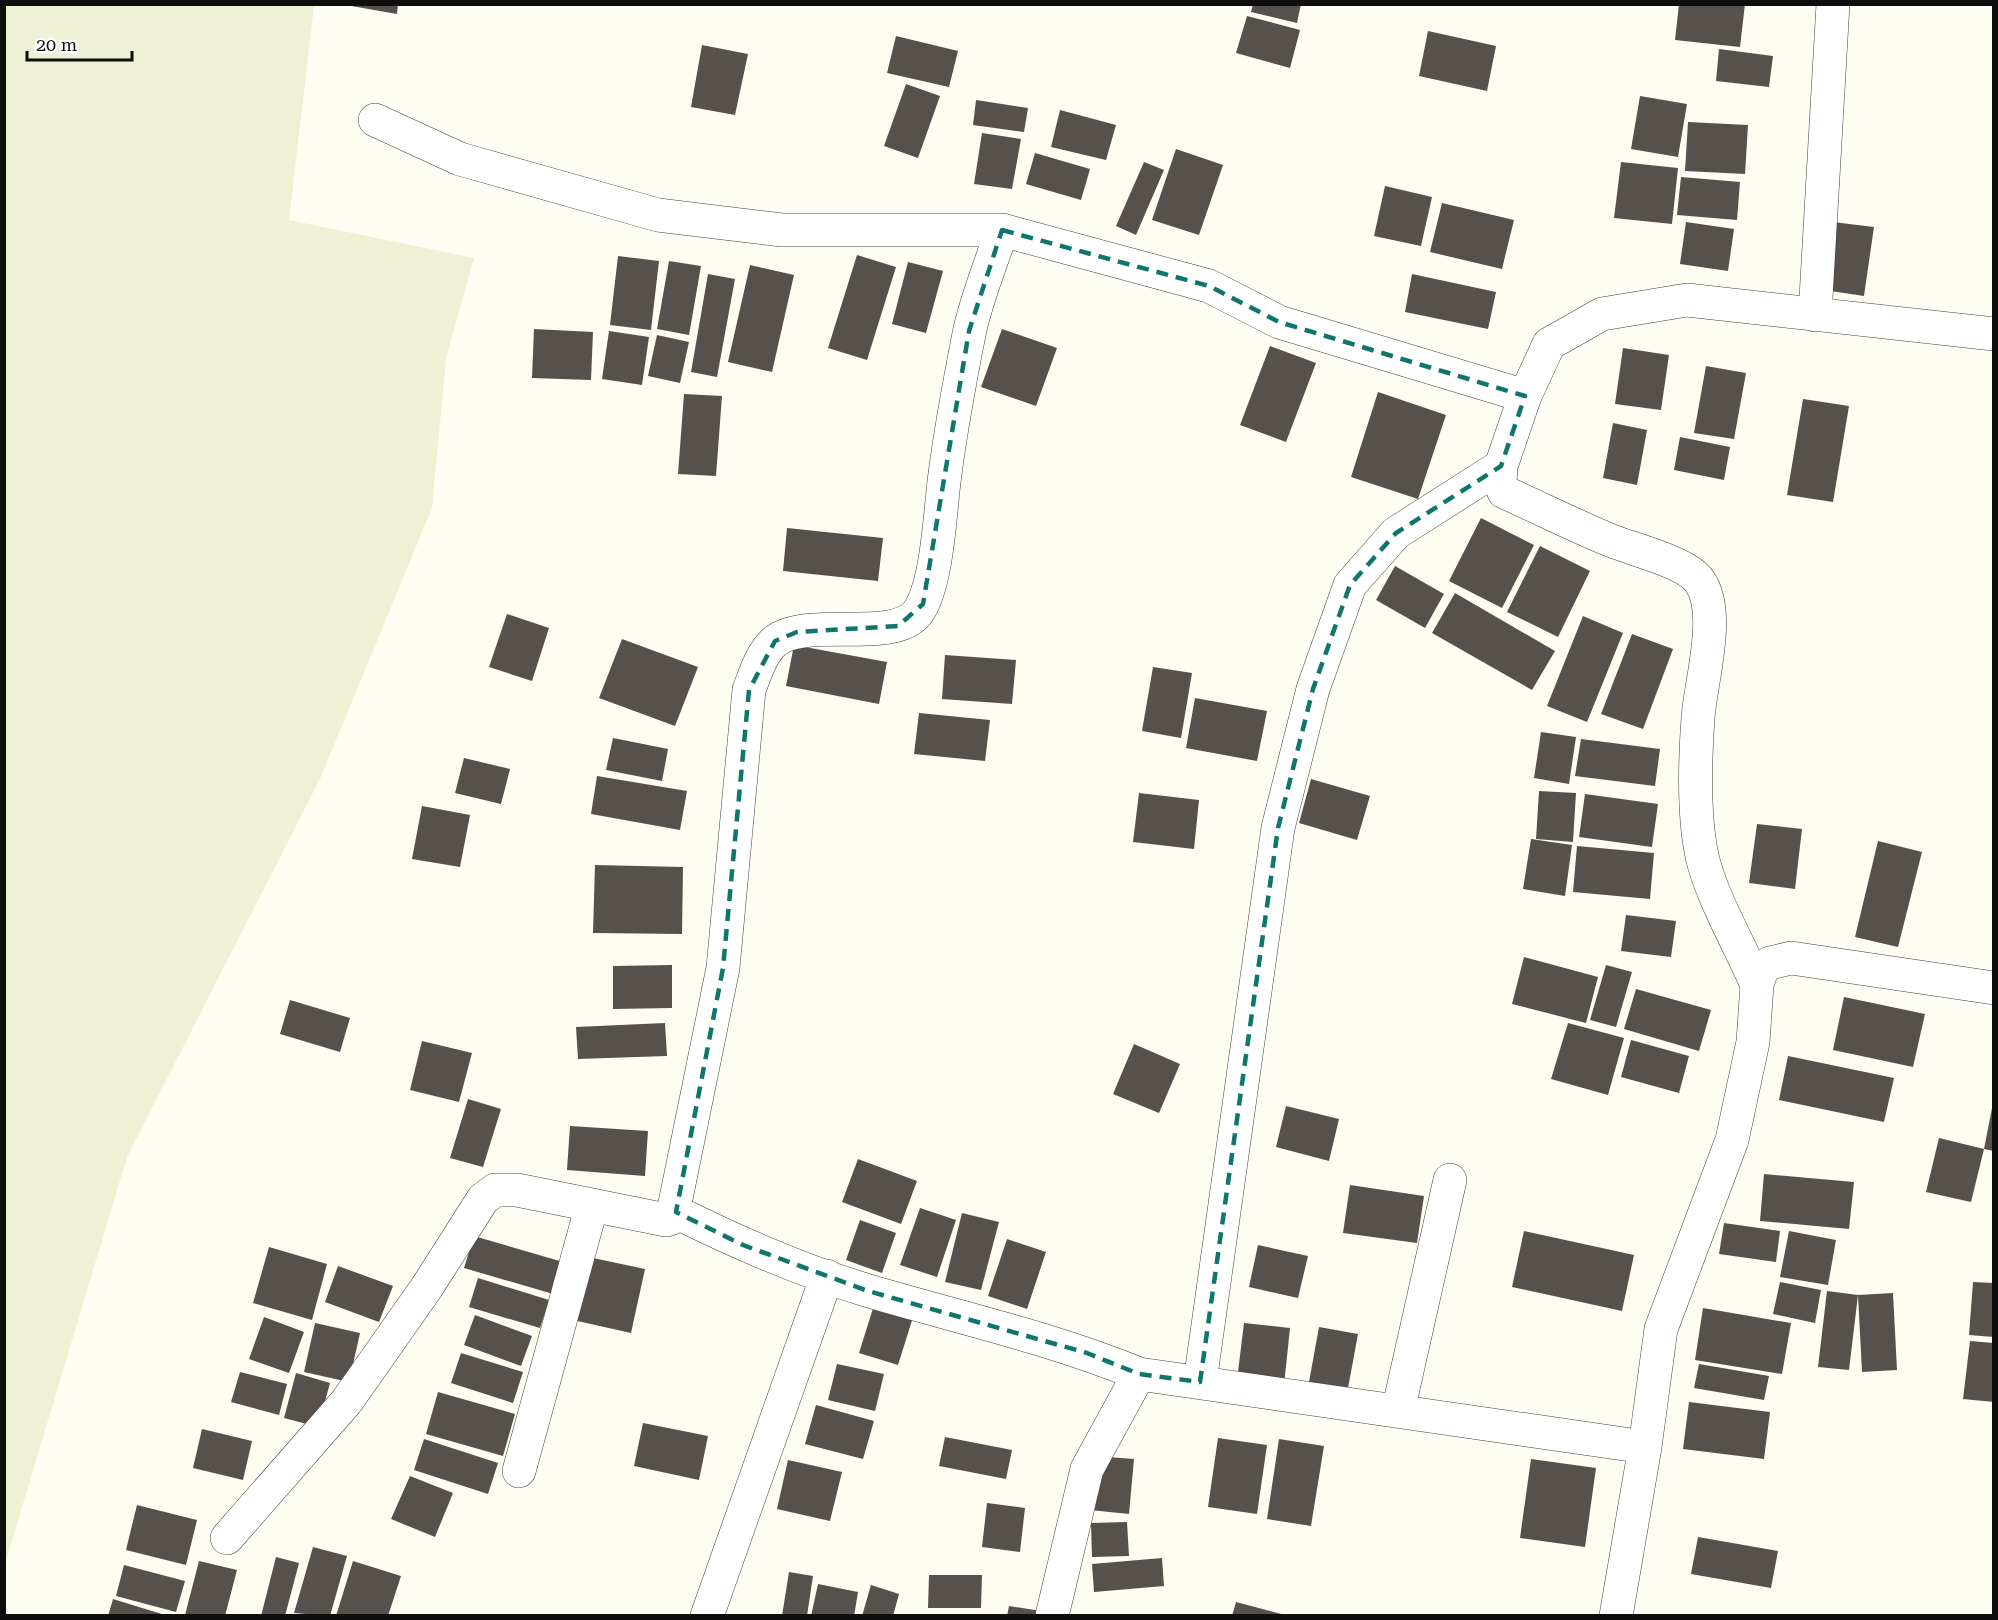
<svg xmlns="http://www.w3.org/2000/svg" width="1998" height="1620" viewBox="0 0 1998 1620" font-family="'Roboto Serif',serif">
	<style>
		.farmland { fill: #eff1d4 }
		.building { fill: #56514c }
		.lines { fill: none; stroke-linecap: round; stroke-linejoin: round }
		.minor-casing { stroke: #414141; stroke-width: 34 }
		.minor { stroke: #fff; stroke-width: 33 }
		.marked { fill: none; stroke: #0f766e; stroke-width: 4.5; stroke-dasharray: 12 8; stroke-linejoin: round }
	</style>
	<rect width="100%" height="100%" fill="#fdfdf2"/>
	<!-- farmland -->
	<path class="farmland" d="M 5,4 L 314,5 L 289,220 L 474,258 L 446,358 L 432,508 L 320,779 L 127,1157 L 5,1564 Z"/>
	<!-- building -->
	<path class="building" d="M 340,4 L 398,4 L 397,14 Z
		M 1253,4 L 1301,4 L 1297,23 L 1251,12 Z
		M 1679,4 L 1745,4 L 1740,47 L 1675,40 Z
		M 1247,16 L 1300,30 L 1290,68 L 1236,53 Z
		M 1428,31 L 1496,46 L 1487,91 L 1419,76 Z
		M 896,36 L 958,51 L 949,87 L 887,73 Z
		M 702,45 L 748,54 L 735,115 L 691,107 Z
		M 1719,49 L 1773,56 L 1769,87 L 1716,81 Z
		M 906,84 L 940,96 L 918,158 L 884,146 Z
		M 1640,96 L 1687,104 L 1678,157 L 1631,149 Z
		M 976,100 L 1028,108 L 1024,132 L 973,125 Z
		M 1060,110 L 1116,125 L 1106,160 L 1051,147 Z
		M 1688,122 L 1748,125 L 1745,174 L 1685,171 Z
		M 982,133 L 1021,139 L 1012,189 L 974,184 Z
		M 1176,149 L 1223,165 L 1199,235 L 1152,220 Z
		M 1035,153 L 1090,169 L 1081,200 L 1026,184 Z
		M 1144,162 L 1164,170 L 1136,235 L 1116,226 Z
		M 1621,162 L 1678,168 L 1672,224 L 1614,218 Z
		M 1681,177 L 1740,182 L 1737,220 L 1677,215 Z
		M 1385,186 L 1432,197 L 1421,246 L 1374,236 Z
		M 1442,203 L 1514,220 L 1502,269 L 1430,252 Z
		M 1686,222 L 1734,229 L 1728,271 L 1680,264 Z
		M 1833,222 L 1874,227 L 1864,296 L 1824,290 Z
		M 857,255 L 896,267 L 867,360 L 828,348 Z
		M 618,256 L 659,261 L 651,330 L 610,325 Z
		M 669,261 L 701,266 L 689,335 L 657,329 Z
		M 908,262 L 943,271 L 926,333 L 892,324 Z
		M 750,265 L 794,275 L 772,372 L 728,362 Z
		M 708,274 L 735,279 L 717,377 L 691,372 Z
		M 1412,274 L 1496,292 L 1488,329 L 1405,312 Z
		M 534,329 L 593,332 L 591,380 L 532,378 Z
		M 1002,329 L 1057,348 L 1036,406 L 981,387 Z
		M 609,331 L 649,337 L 642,385 L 602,379 Z
		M 657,335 L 689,342 L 680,383 L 648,376 Z
		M 1270,346 L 1316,363 L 1286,442 L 1240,425 Z
		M 1623,348 L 1669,355 L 1661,410 L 1615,404 Z
		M 1706,366 L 1746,373 L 1734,439 L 1694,433 Z
		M 1378,392 L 1446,415 L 1418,499 L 1351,477 Z
		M 684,394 L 722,396 L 716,476 L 678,474 Z
		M 1803,399 L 1849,406 L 1833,502 L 1787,495 Z
		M 1613,423 L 1647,430 L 1637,485 L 1603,478 Z
		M 1680,437 L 1730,447 L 1724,480 L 1674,470 Z
		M 1481,518 L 1534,545 L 1502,608 L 1449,581 Z
		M 787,528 L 883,538 L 878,581 L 783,571 Z
		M 1540,546 L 1590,571 L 1558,637 L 1507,612 Z
		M 1395,566 L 1444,594 L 1425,628 L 1376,600 Z
		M 1455,593 L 1555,651 L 1532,690 L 1432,633 Z
		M 507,614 L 549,628 L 532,681 L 489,667 Z
		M 1583,616 L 1623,633 L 1587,722 L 1547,706 Z
		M 1632,634 L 1673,649 L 1643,729 L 1601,714 Z
		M 622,639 L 698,667 L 675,726 L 599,698 Z
		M 794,645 L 887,662 L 879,704 L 786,686 Z
		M 945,655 L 1016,660 L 1012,704 L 942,699 Z
		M 1153,667 L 1192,673 L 1181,738 L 1142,731 Z
		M 1195,698 L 1267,711 L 1257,761 L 1186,748 Z
		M 919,713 L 990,720 L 985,761 L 914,754 Z
		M 1541,732 L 1576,737 L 1569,784 L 1534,778 Z
		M 613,738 L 668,749 L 662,781 L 606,770 Z
		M 1581,739 L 1660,749 L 1655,786 L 1575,776 Z
		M 464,758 L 510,769 L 501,804 L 455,793 Z
		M 597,776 L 687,791 L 680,830 L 591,814 Z
		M 1311,779 L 1370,796 L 1357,840 L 1299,823 Z
		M 1539,791 L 1576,793 L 1573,842 L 1536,839 Z
		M 1139,793 L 1199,800 L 1194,849 L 1133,842 Z
		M 1585,794 L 1658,804 L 1652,847 L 1579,837 Z
		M 422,806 L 470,815 L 460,867 L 412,859 Z
		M 1757,824 L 1802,829 L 1795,889 L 1749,883 Z
		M 1531,839 L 1572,845 L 1565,896 L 1523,889 Z
		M 1878,841 L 1922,852 L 1898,947 L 1855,937 Z
		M 1577,846 L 1654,853 L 1650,899 L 1573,892 Z
		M 595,865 L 683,867 L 682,934 L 593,933 Z
		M 1626,915 L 1676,921 L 1671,957 L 1621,951 Z
		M 1524,957 L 1598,977 L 1586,1023 L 1512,1004 Z
		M 672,965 L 672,1008 L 613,1009 L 613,966 Z
		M 1606,965 L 1632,972 L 1616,1027 L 1590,1020 Z
		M 1636,989 L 1711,1010 L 1699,1051 L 1624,1029 Z
		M 1844,997 L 1925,1014 L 1913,1067 L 1833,1050 Z
		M 290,1000 L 350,1018 L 340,1052 L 280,1034 Z
		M 665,1023 L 667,1056 L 578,1059 L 576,1027 Z
		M 1568,1023 L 1624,1038 L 1608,1095 L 1551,1079 Z
		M 1631,1040 L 1689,1056 L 1679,1093 L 1621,1077 Z
		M 422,1041 L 472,1053 L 459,1102 L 410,1090 Z
		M 1134,1044 L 1180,1064 L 1159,1113 L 1113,1094 Z
		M 1788,1056 L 1894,1078 L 1884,1122 L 1779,1100 Z
		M 468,1099 L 501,1109 L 483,1167 L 450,1158 Z
		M 1286,1106 L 1339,1119 L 1329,1161 L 1276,1147 Z
		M 1992,1108 L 1994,1108 L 1994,1151 L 1984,1149 Z
		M 570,1126 L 648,1131 L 645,1176 L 567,1170 Z
		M 1939,1138 L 1984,1149 L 1971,1202 L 1926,1192 Z
		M 858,1159 L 917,1181 L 901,1224 L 842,1202 Z
		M 1764,1174 L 1854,1182 L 1849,1229 L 1760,1221 Z
		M 1350,1185 L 1424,1196 L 1417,1243 L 1343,1233 Z
		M 920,1208 L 956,1220 L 937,1277 L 900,1265 Z
		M 962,1213 L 999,1222 L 981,1290 L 945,1282 Z
		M 860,1220 L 896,1233 L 882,1273 L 846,1260 Z
		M 1724,1223 L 1780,1231 L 1776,1262 L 1719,1254 Z
		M 1524,1231 L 1634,1255 L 1622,1311 L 1512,1287 Z
		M 1789,1231 L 1836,1240 L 1828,1285 L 1780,1277 Z
		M 474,1236 L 563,1262 L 553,1294 L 464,1268 Z
		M 1007,1239 L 1046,1252 L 1027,1309 L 988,1296 Z
		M 1258,1245 L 1308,1256 L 1298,1298 L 1249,1287 Z
		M 269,1247 L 327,1264 L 312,1320 L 253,1303 Z
		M 579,1255 L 645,1269 L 631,1333 L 564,1318 Z
		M 338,1266 L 393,1286 L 379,1322 L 325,1302 Z
		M 478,1278 L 549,1300 L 540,1328 L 469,1307 Z
		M 1780,1282 L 1821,1290 L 1815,1323 L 1773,1314 Z
		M 1973,1282 L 1994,1283 L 1994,1337 L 1969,1335 Z
		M 1827,1291 L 1858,1295 L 1849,1370 L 1818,1367 Z
		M 1893,1293 L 1897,1370 L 1862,1372 L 1858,1295 Z
		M 875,1302 L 914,1314 L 898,1365 L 859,1353 Z
		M 1703,1308 L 1791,1323 L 1782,1374 L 1695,1360 Z
		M 475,1315 L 532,1336 L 521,1366 L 464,1345 Z
		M 264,1317 L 304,1332 L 289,1373 L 249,1359 Z
		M 315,1323 L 360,1333 L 349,1382 L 304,1372 Z
		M 1244,1323 L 1290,1328 L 1284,1385 L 1237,1380 Z
		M 1319,1327 L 1358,1334 L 1346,1399 L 1307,1393 Z
		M 1970,1341 L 1994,1343 L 1994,1402 L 1963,1399 Z
		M 461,1353 L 523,1372 L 513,1403 L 451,1383 Z
		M 837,1364 L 884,1374 L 875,1411 L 828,1400 Z
		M 1699,1364 L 1769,1376 L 1764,1400 L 1694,1388 Z
		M 240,1372 L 287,1384 L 279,1415 L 231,1402 Z
		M 296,1373 L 330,1383 L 318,1427 L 284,1418 Z
		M 438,1392 L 515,1414 L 503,1456 L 426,1434 Z
		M 1689,1402 L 1770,1412 L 1764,1459 L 1683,1449 Z
		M 816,1405 L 874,1421 L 863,1459 L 805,1444 Z
		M 643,1423 L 708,1436 L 699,1480 L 634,1466 Z
		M 202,1429 L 252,1441 L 243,1480 L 193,1468 Z
		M 945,1437 L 1012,1450 L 1006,1479 L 939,1466 Z
		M 1218,1438 L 1267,1445 L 1257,1514 L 1208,1507 Z
		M 424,1439 L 498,1463 L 488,1494 L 414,1470 Z
		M 1279,1439 L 1324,1446 L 1311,1526 L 1267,1519 Z
		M 1095,1456 L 1134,1459 L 1129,1514 L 1090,1510 Z
		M 1531,1459 L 1596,1468 L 1585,1547 L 1520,1538 Z
		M 788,1460 L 842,1472 L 830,1521 L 777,1509 Z
		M 410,1476 L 453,1493 L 435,1537 L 391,1519 Z
		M 987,1503 L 1025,1508 L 1020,1552 L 982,1547 Z
		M 137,1505 L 197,1520 L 186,1565 L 126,1550 Z
		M 1127,1522 L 1129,1556 L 1092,1557 L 1091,1523 Z
		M 1698,1537 L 1778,1551 L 1771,1588 L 1691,1574 Z
		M 313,1547 L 347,1556 L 330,1616 L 294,1613 Z
		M 276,1557 L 299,1563 L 285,1616 L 261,1616 Z
		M 1162,1558 L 1164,1586 L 1094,1592 L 1092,1564 Z
		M 199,1561 L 237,1570 L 225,1616 L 185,1615 Z
		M 353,1561 L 401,1576 L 388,1616 L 336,1616 Z
		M 124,1565 L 185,1581 L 176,1612 L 116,1596 Z
		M 789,1572 L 813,1576 L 807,1616 L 782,1616 Z
		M 929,1575 L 982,1575 L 981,1608 L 928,1608 Z
		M 818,1584 L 858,1592 L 854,1616 L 811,1616 Z
		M 871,1585 L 899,1594 L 893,1616 L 862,1616 Z
		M 113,1599 L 165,1615 L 165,1616 L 108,1616 Z
		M 1236,1602 L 1285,1615 L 1285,1616 L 1232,1616 Z
		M 1009,1606 L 1041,1611 L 1041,1616 L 1007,1616 Z"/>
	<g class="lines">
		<defs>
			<path id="minor" d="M 375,120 L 460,159 L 658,215 L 782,230 L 1002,230 L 1209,286 L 1279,322 L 1525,396
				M 1815,315 L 1833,4
				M 1757,985 C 1740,946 1715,903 1704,864 C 1693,824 1695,759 1698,718 C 1700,683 1725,604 1695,576 C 1677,560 1635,550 1612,541 C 1575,526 1540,508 1504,492 L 1500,483 L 1501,466 L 1525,396 L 1549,344 L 1602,314 L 1687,300 L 1994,334
				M 676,1212 C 738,1243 802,1271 869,1291 C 961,1318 1051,1338 1139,1374
				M 1200,1382 L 1278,828 L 1313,689 L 1350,585 L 1396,533 L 1501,466
				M 1398,1411 L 1450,1180
				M 1645,1447 L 1661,1329 L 1732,1140 L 1753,1042 L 1757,985 L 1762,969 L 1770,963 L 1791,958 L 1994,988
				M 519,1471 L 592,1205
				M 227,1538 L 347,1401 L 427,1287 L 483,1199 L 495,1190 L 517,1190 L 666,1220 L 672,1218 L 723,968 L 749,690 C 755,674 761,654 774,642 C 805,615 895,645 918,612 C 938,584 940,509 945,474 C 951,427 960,380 969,334 C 976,299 991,264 1002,230
				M 707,1616 L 827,1276
				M 1052,1616 L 1087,1469 L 1139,1374 L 1645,1447 L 1616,1616"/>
		</defs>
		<!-- minor casing -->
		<use href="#minor" class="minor-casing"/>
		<!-- minor -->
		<use href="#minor" class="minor"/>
	</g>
	<!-- marked area -->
	<path class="marked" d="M 1002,230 L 1209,286 L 1279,322 L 1525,396 L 1501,466 L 1396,533 L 1350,585 L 1313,689 L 1278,828 L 1200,1382 L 1139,1374 L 1087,1353 L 868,1291 L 743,1245 L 676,1212 L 723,968 L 749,690 L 775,641 L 797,632 L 898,626 L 923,604 L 969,331 Z"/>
	<!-- border -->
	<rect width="1998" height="1620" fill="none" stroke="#0e0e0e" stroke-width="12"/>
	<!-- scale -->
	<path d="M27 51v9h105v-9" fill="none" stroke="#0e0e0e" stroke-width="3"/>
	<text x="36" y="51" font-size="18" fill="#0e0e0e" stroke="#ffffff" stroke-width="4.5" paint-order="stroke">20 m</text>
</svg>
